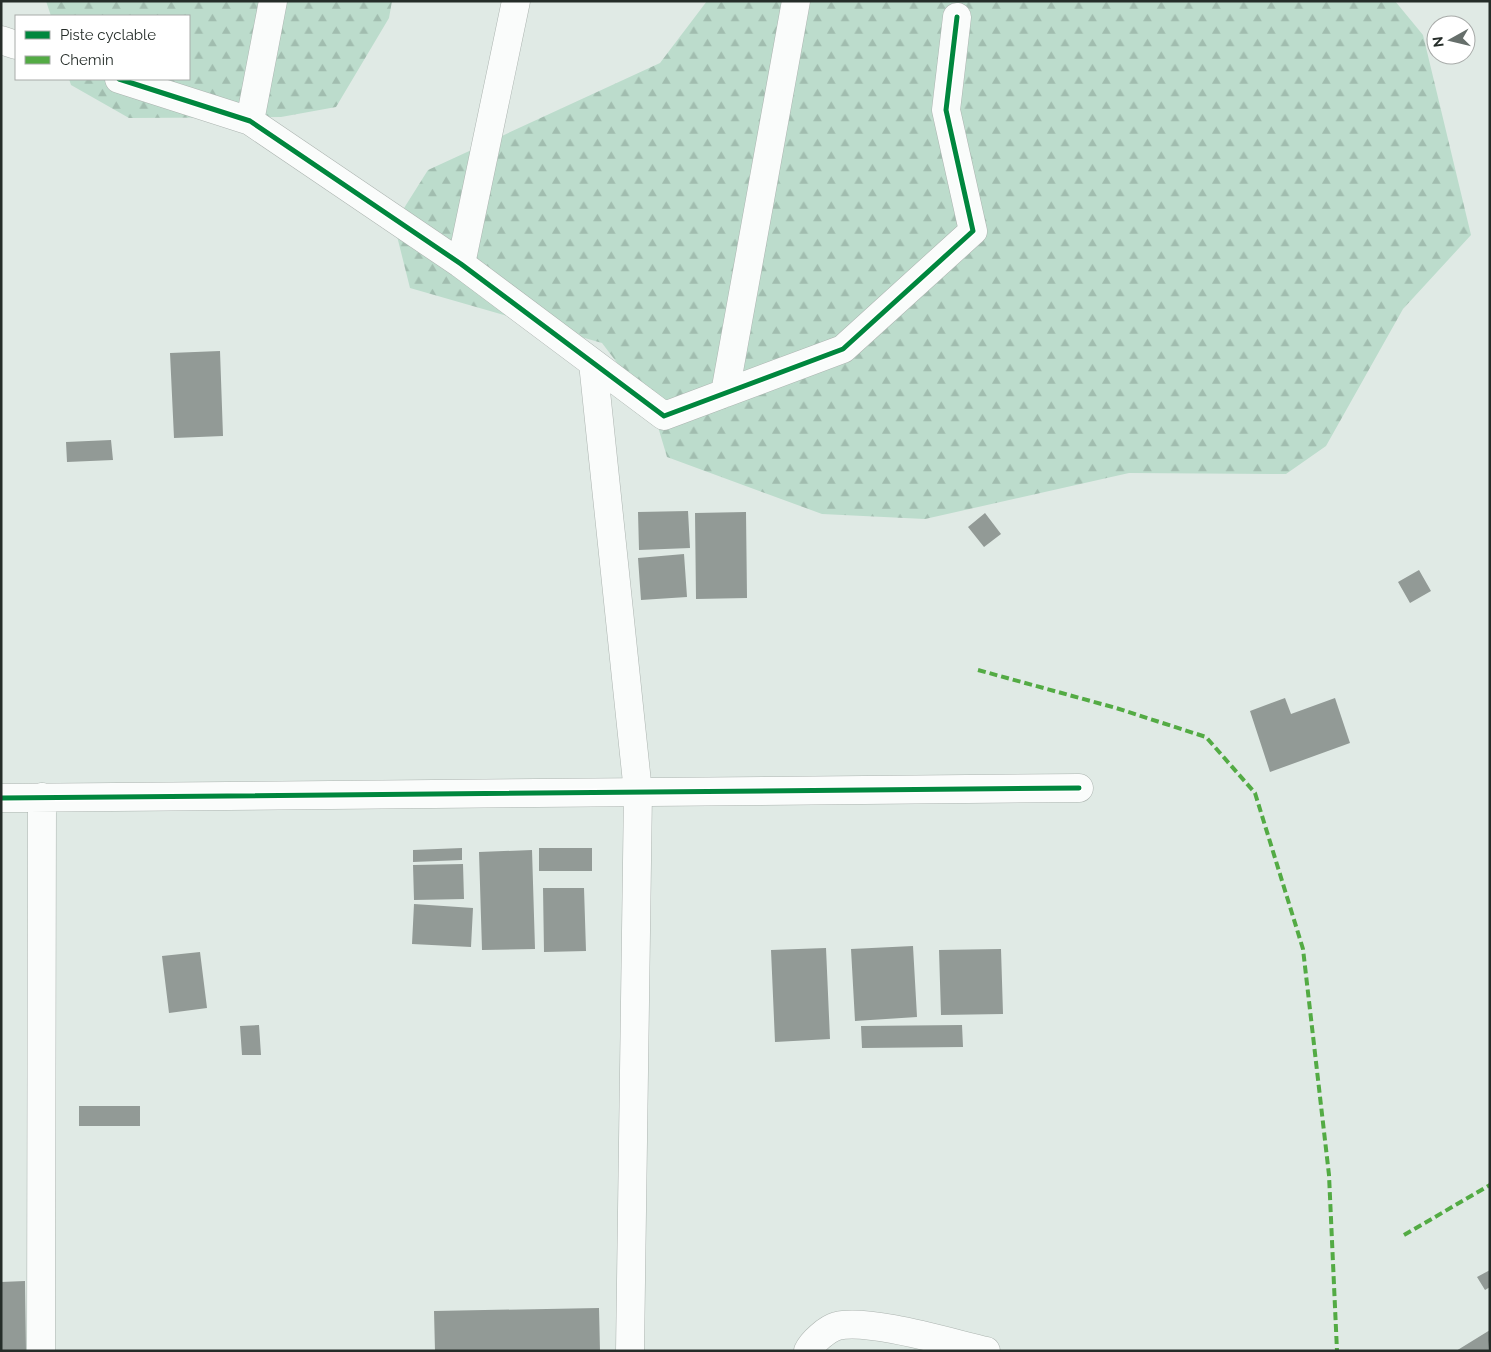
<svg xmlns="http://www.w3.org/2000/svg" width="1491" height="1352" viewBox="0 0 1491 1352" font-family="Raleway,sans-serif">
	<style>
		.forest { fill: url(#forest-firs) }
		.building { fill: #929a96 }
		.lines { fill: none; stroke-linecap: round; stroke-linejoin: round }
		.street-casing { stroke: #acb4b0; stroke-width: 29 }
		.street { stroke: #fafcfb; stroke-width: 28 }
		.quiet { stroke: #53ab44; stroke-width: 4; stroke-dasharray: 8 4; stroke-linecap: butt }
		.cycleway-casing { stroke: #fff; stroke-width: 8 }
		.cycleway { stroke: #00873e; stroke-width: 5 }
	</style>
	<defs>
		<pattern id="forest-firs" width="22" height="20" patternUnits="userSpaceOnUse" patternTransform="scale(1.25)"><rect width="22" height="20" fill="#bcdccc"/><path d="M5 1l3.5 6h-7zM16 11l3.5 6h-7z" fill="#a1bdaf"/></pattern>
	</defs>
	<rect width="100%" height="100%" fill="#e0eae5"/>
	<!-- forest -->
	<path class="forest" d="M 46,1 L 392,1 L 389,18 L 336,107 L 281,117 L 129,118 L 71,85 L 69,79 L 189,79 L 189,16 L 51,16 Z
		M 707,1 L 1395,1 L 1423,35 L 1471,235 L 1403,309 L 1326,446 L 1286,474 L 1129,473 L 925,519 L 822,514 L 667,457 L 653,410 L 602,343 L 410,288 L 394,224 L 428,170 L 660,63 Z"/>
	<!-- building -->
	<path class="building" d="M 220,351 L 223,436 L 174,438 L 170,353 Z
		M 111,440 L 113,460 L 67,462 L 66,442 Z
		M 688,511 L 690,548 L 639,550 L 638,512 Z
		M 746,512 L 747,598 L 696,599 L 695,513 Z
		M 985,513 L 1001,534 L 984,547 L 968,527 Z
		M 684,554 L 687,597 L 641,600 L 638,558 Z
		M 1419,570 L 1431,591 L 1410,603 L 1398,582 Z
		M 1285,698 L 1291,714 L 1335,698 L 1350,743 L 1270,772 L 1250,711 Z
		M 462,848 L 462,860 L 413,862 L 413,850 Z
		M 539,848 L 592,848 L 592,871 L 539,871 Z
		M 532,850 L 535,949 L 482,950 L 479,852 Z
		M 463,864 L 464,899 L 414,900 L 413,865 Z
		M 543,888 L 584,888 L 586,951 L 544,952 Z
		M 414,904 L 473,908 L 471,947 L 412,944 Z
		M 913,946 L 917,1017 L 855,1021 L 851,949 Z
		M 826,948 L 830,1039 L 775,1042 L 771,950 Z
		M 1001,949 L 1003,1014 L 941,1015 L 939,950 Z
		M 200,952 L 207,1008 L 169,1013 L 162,956 Z
		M 259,1025 L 261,1055 L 242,1055 L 240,1026 Z
		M 962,1025 L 963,1047 L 862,1048 L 861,1026 Z
		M 79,1106 L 140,1106 L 140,1126 L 79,1126 Z
		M 1490,1270 L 1490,1287 L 1485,1290 L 1477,1277 Z
		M 25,1281 L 26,1351 L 1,1351 L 1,1282 Z
		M 599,1308 L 600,1351 L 435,1351 L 434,1311 Z
		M 1490,1330 L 1488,1351 L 1456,1351 Z"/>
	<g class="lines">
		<defs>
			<path id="street" d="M 1,40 L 16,45
				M 119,79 L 250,121 L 461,264 L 664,416 L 843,349 L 973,231 L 946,110 L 957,17
				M 250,121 L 273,1
				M 461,264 L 516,1
				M 593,363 L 638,792 L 630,1351
				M 725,393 L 796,1
				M 1,798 L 1079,788
				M 41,1351 L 42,797
				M 808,1351 C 812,1342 827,1329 837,1326 C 868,1318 951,1343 986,1351"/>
		</defs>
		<!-- street casing -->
		<use href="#street" class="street-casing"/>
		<!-- street -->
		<use href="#street" class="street"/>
		<!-- quiet -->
		<path class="quiet" d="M 978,670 L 1116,708 L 1206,737 L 1255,793 L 1303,949 L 1329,1175 L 1337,1351
			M 1404,1235 L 1490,1185"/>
		<defs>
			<path id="cycleway" d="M 119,79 L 250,121 L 461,264 L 664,416 L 843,349 L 973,231 L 946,110 L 957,17
				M 1,798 L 1079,788"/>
		</defs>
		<!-- cycleway casing -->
		<use href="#cycleway" class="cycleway-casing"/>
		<!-- cycleway -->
		<use href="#cycleway" class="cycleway"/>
	</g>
	<!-- border -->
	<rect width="1491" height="1352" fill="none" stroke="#252d29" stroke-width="5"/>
	<!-- legend -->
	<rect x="15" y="15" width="175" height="65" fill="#ffffff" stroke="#a8aba9"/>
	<rect x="25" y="31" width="25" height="8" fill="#00873e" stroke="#a8aba9"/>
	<text x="60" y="40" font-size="15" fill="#252d29">Piste cyclable</text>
	<rect x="25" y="56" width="25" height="8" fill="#53ab44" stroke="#a8aba9"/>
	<text x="60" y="65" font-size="15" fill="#252d29">Chemin</text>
	<!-- north arrow -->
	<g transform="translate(1451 40) rotate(262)"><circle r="24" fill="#ffffff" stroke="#a8aba9"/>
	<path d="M0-4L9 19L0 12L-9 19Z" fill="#666f6b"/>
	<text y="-8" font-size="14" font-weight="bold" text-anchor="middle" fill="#252d29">N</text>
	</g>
</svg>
